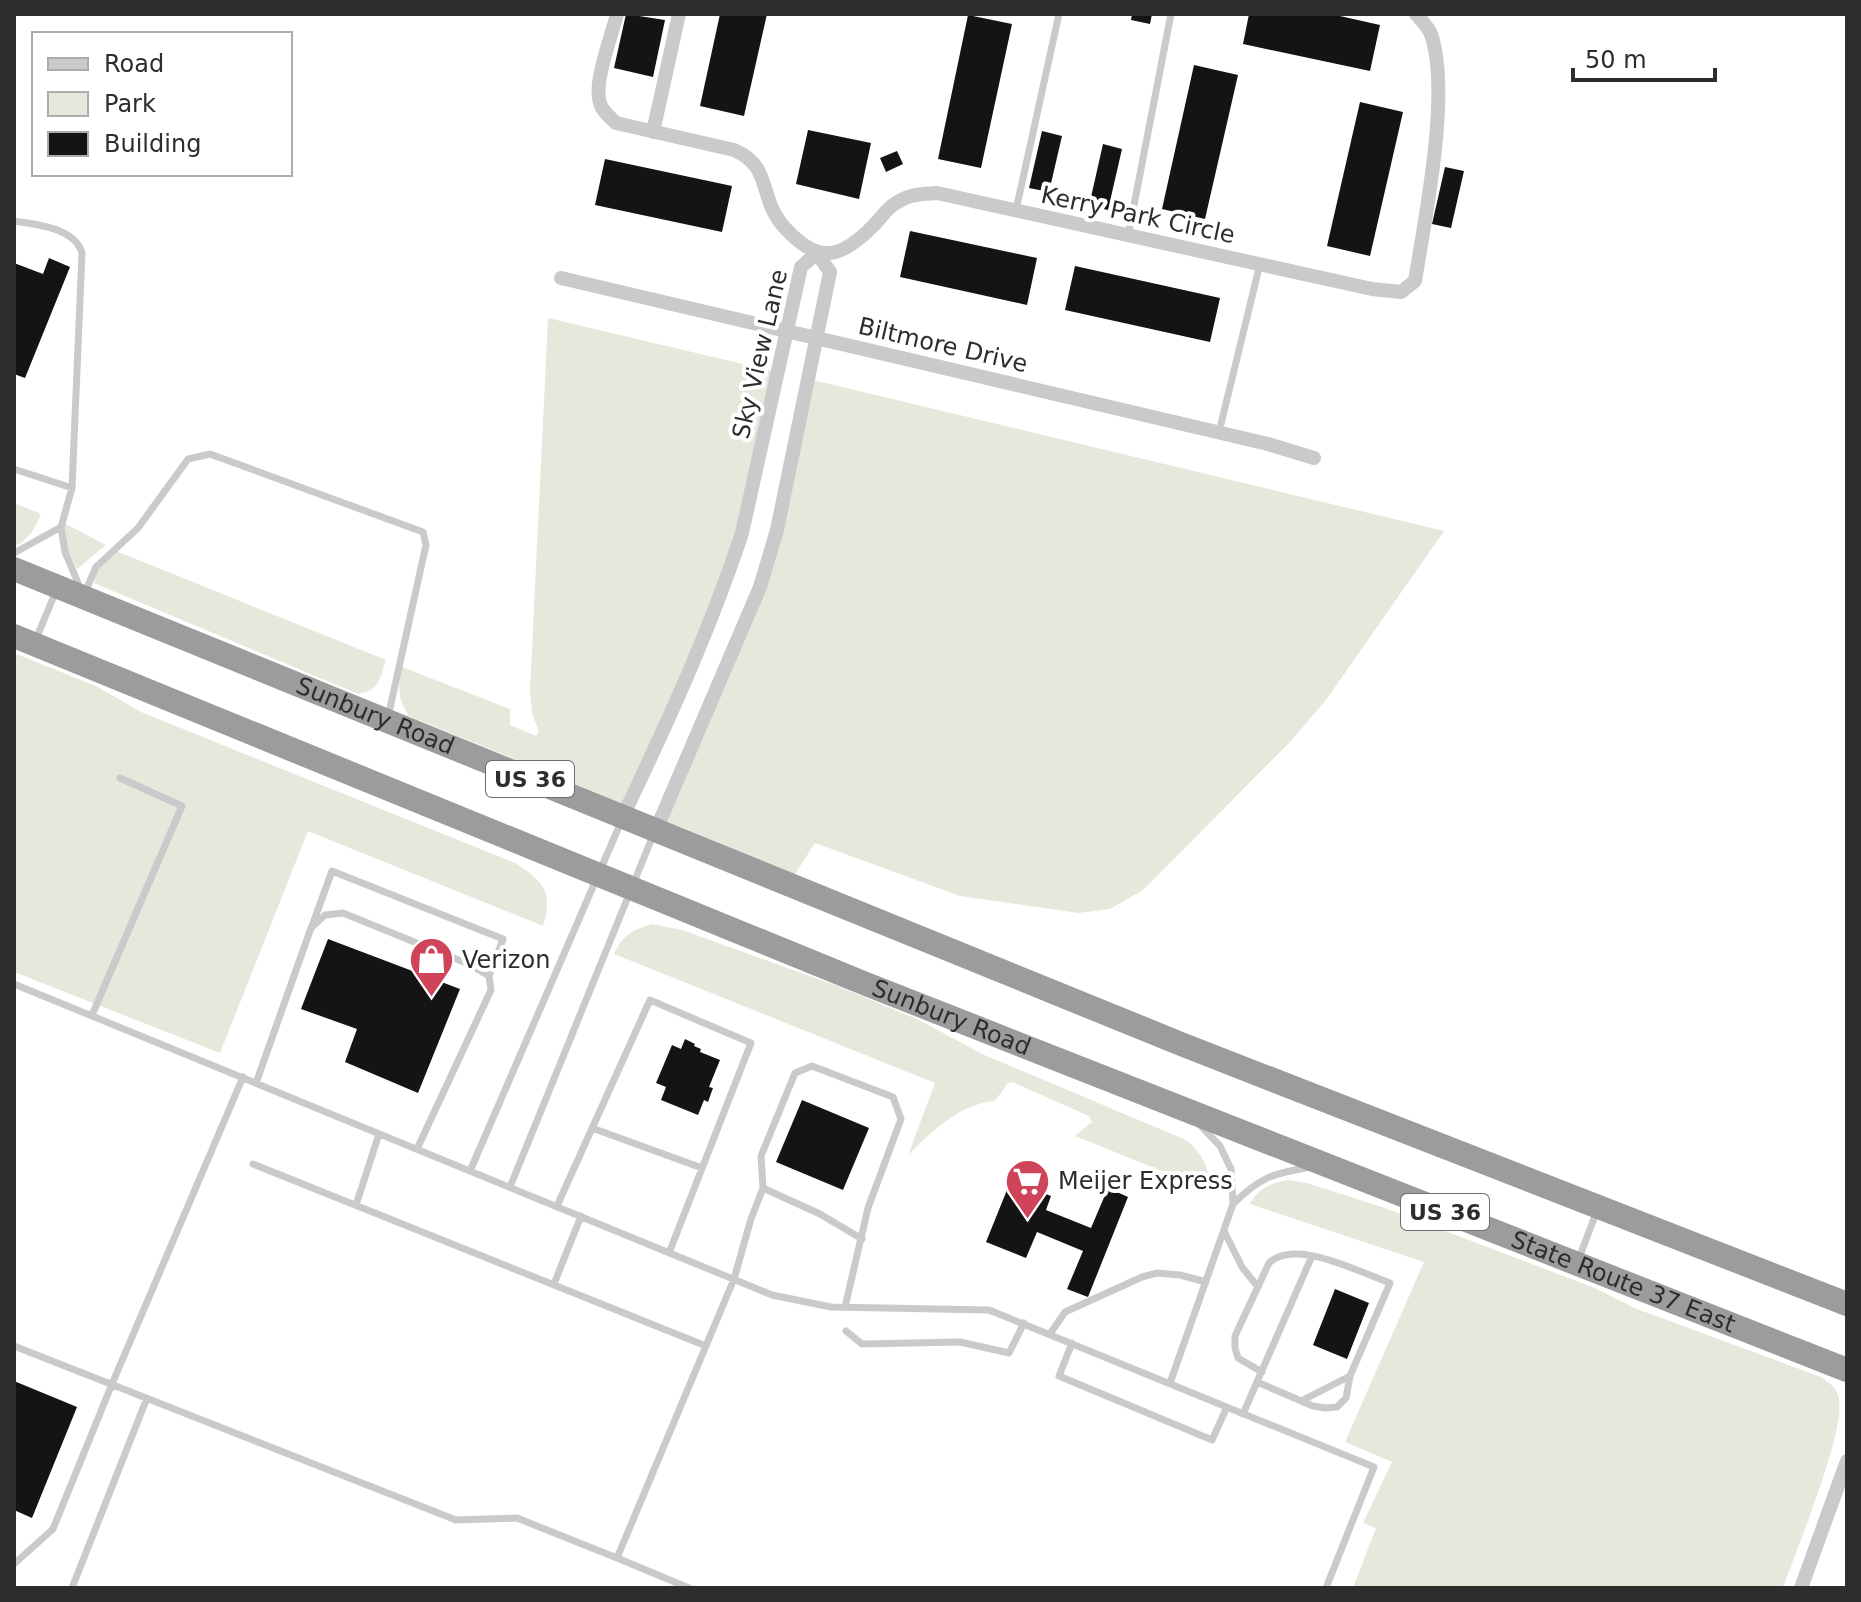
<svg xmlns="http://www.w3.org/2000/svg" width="1861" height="1602" viewBox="0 0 1861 1602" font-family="'DejaVu Sans',sans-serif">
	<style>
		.green { fill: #e4e9dc }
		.building { fill: #141414 }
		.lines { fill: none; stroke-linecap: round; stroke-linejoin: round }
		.service { stroke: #cacaca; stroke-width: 7 }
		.minor { stroke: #cacaca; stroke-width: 14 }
		.trunk { stroke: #9c9c9c; stroke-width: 24 }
		.labels { text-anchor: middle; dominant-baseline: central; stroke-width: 8; stroke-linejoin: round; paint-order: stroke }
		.shield { fill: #fff; stroke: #6c6c6c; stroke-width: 2 }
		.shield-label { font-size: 22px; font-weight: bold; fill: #2d2d2d }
		.street-label { font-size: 24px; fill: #2d2d2d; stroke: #fff }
		.poi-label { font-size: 24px; fill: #2d2d2d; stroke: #fff; text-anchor: start }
	</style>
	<rect width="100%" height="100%" fill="#fff"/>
	<!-- green -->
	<path class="green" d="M 548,318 L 773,371 C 758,436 746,504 724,567 C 696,648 660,726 624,804 L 409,716 C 397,698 398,687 402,667 L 510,709 L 510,725 L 536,736 L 539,731 L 532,714 L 530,690 Z
		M 813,380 L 1444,531 L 1326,700 L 1289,743 L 1143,890 L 1110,909 L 1078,913 L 960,896 L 815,843 L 795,874 L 666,821 L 761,601 Z
		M 14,503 L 41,514 C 35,529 29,539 14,547 Z
		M 64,523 L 106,545 L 77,569 L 67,550 Z
		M 116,551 L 386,660 C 380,678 379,691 358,694 L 94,583 L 97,571 Z
		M 14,653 L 96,686 L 141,712 L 515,863 C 543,881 554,892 543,926 L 308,831 L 220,1053 L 14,972 Z
		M 652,924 L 682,930 L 835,985 L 919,1020 L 982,1054 L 1186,1140 C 1202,1153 1211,1170 1209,1190 L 1075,1136 L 1092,1122 L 1089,1116 L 1012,1082 L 1008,1083 L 995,1101 C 959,1104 933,1131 908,1155 L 935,1083 L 614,954 C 623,935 632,930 652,924 Z
		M 1288,1180 L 1307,1183 L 1382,1207 L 1595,1288 L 1637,1309 L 1821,1377 C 1828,1382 1835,1386 1838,1395 C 1849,1426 1795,1552 1783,1588 L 1353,1588 L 1376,1528 L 1363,1523 L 1392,1462 L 1345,1442 L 1424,1262 L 1250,1204 C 1258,1188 1271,1183 1288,1180 Z"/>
	<!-- building -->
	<path class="building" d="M 626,14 L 665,20 L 653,77 L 614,68 Z
		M 720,14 L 767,14 L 744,116 L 700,106 Z
		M 1132,14 L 1152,14 L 1150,24 L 1131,20 Z
		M 1249,14 L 1331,14 L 1380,25 L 1370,71 L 1243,44 Z
		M 968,15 L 1012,24 L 981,168 L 938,159 Z
		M 1194,65 L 1238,75 L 1205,219 L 1162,209 Z
		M 1360,102 L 1403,112 L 1370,256 L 1327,246 Z
		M 808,130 L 871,143 L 859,199 L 796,184 Z
		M 1042,131 L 1062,136 L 1049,192 L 1029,188 Z
		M 1103,144 L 1122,149 L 1108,210 L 1089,206 Z
		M 897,151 L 903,164 L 886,172 L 880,158 Z
		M 605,159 L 732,186 L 722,232 L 595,205 Z
		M 1445,167 L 1464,171 L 1451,228 L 1432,224 Z
		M 910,231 L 1037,258 L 1027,305 L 900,277 Z
		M 49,258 L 70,267 L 25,378 L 14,374 L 14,263 L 43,274 Z
		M 1075,266 L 1220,298 L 1210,342 L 1065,310 Z
		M 328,939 L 460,989 L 418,1093 L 345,1062 L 357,1029 L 301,1009 Z
		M 685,1039 L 695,1044 L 694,1046 L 701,1049 L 700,1052 L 720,1060 L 709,1087 L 713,1088 L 708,1102 L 704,1100 L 698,1115 L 661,1100 L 666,1087 L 656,1083 L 672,1045 L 681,1049 Z
		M 802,1100 L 869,1128 L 843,1190 L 776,1162 Z
		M 1011,1180 L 1051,1196 L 1046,1210 L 1091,1228 L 1108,1188 L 1128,1197 L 1088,1297 L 1067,1289 L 1083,1251 L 1037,1232 L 1026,1258 L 986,1242 Z
		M 1335,1289 L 1369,1303 L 1347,1359 L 1313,1345 Z
		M 14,1381 L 77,1407 L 32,1518 L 14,1510 Z"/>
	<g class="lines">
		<!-- service -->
		<path class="service" d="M 1016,210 L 1059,14
			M 14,221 C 36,224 75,228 82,253 L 72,488 L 61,527 L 65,552 L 81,590
			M 1128,236 L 1171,14
			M 1219,432 L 1260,264
			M 14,469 L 72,488
			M 14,553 L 61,527
			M 84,595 L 96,567 L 138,528 L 188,459 L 210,454 L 423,532 L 426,545 L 388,717
			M 36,639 L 56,591
			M 312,926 L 332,871 L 503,939 L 489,976
			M 14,984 L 772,1295 L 831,1307 L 989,1310 L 1374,1467 L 1326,1588
			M 92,1015 L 182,806 L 120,778
			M 256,1083 L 311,928 L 325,915 L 343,913 L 471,965 L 489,976 L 491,990 L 417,1149
			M 592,1128 L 702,1168
			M 253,1164 L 706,1346
			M 470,1171 L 621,822
			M 510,1187 L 654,833
			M 763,1188 L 820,1214 L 862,1239
			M 1233,1204 C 1260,1177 1274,1173 1311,1167
			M 356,1205 L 379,1134
			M 557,1206 L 650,1000 L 751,1043 L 669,1253
			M 1224,1231 L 1242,1267 L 1258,1287
			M 1578,1261 L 1596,1213
			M 554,1284 L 581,1216
			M 846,1331 L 862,1344 L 960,1342 L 1009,1353 L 1024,1323
			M 1050,1334 L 1065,1312 L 1142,1277 L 1157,1273 L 1180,1275 L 1206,1282
			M 1072,1343 L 1059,1376 L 1212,1440 L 1227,1407
			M 14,1346 L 456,1520 L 517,1518 L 617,1558
			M 1257,1382 L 1313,1406 L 1325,1408 L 1337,1407 L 1346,1398 L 1350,1376 L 1390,1283 C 1359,1272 1295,1238 1269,1263 L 1235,1336 L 1235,1348 L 1238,1358 L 1262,1372
			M 1170,1383 L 1233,1204 L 1231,1169 L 1220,1146 L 1201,1126
			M 1301,1401 L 1350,1376
			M 1243,1414 L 1312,1256
			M 14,1564 L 53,1529 L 112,1384 L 243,1077
			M 72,1588 L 147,1398
			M 689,1588 L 617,1558 L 734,1279 L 751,1219 L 763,1188 L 761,1156 L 795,1073 L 812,1066 L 893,1097 L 901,1119 L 868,1208 L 845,1307"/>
		<!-- minor -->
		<path class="minor" d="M 617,14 C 612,35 593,83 600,103 C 602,111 610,117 616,123 L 734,150 C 774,167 757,199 786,229 C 819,265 842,258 874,225 C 881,218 887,208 896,203 C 909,194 922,194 937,193 L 1372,289 L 1401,292 L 1415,281 C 1425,218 1451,93 1431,34 C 1428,27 1421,20 1416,14
			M 653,132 L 679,14
			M 561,278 L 1268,444 L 1314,458
			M 623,816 C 667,724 710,630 742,533 L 801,267 L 817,253
			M 656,830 L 760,587 L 777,530 L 830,272 L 817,253
			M 1801,1588 L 1847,1461"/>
		<!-- trunk -->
		<g class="trunk">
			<path id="s1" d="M 14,569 L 1181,1044 L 1847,1304"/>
			<path id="s2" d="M 14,636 L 866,984 L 1847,1370"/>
		</g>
	</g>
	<!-- icons -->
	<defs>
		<symbol id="shop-pin" viewBox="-11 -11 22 30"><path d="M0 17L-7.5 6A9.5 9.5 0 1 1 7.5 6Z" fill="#cf4458" stroke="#fff"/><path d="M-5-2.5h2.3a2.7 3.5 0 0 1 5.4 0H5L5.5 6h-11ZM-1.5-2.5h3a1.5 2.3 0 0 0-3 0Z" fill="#fff"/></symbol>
		<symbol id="supermarket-pin" viewBox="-11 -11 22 30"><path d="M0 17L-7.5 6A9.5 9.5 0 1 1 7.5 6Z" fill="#cf4458" stroke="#fff"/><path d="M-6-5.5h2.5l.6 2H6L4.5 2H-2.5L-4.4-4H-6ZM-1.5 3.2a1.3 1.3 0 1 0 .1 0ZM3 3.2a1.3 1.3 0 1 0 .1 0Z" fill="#fff"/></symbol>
	</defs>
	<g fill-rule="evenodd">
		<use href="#shop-pin" x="406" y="934" width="51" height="69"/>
		<use href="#supermarket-pin" x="1002" y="1156" width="51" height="69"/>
	</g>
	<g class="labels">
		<!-- shield labels -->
		<g class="shield">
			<rect x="486" y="761" width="88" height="36" rx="6"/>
			<rect x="1401" y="1194" width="88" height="36" rx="6"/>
		</g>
		<g class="shield-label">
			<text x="530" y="779">US 36</text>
			<text x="1445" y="1212">US 36</text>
		</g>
		<!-- street labels -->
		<g class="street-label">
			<text transform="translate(1138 215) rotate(12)">Kerry Park Circle</text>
			<text transform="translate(943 345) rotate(13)">Biltmore Drive</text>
			<text transform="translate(760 354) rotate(-77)">Sky View Lane</text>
			<text stroke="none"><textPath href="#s1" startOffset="390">Sunbury Road</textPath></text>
			<text stroke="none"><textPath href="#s2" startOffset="1012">Sunbury Road</textPath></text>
			<text stroke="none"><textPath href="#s2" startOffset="1734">State Route 37 East</textPath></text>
		</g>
		<!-- poi labels -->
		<g class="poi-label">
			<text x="462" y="960">Verizon</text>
			<text x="1058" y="1181">Meijer Express</text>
		</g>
	</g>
	<!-- border -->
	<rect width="1861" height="1602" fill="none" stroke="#2d2d2d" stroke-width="32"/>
	<!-- legend -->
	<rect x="32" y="32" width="260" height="144" fill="#ffffff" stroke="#ababab" stroke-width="2"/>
	<rect x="48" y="58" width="40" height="12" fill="#cacaca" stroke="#ababab" stroke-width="2"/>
	<text x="104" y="72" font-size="24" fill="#2d2d2d">Road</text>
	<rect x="48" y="92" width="40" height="24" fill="#e4e9dc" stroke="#ababab" stroke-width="2"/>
	<text x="104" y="112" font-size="24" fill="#2d2d2d">Park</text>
	<rect x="48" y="132" width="40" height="24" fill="#141414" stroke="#ababab" stroke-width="2"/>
	<text x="104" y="152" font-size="24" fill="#2d2d2d">Building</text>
	<!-- scale -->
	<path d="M1573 68v12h142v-12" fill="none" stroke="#2d2d2d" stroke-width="4"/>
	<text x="1585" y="68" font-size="24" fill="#2d2d2d" stroke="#ffffff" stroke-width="6" paint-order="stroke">50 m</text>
</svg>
